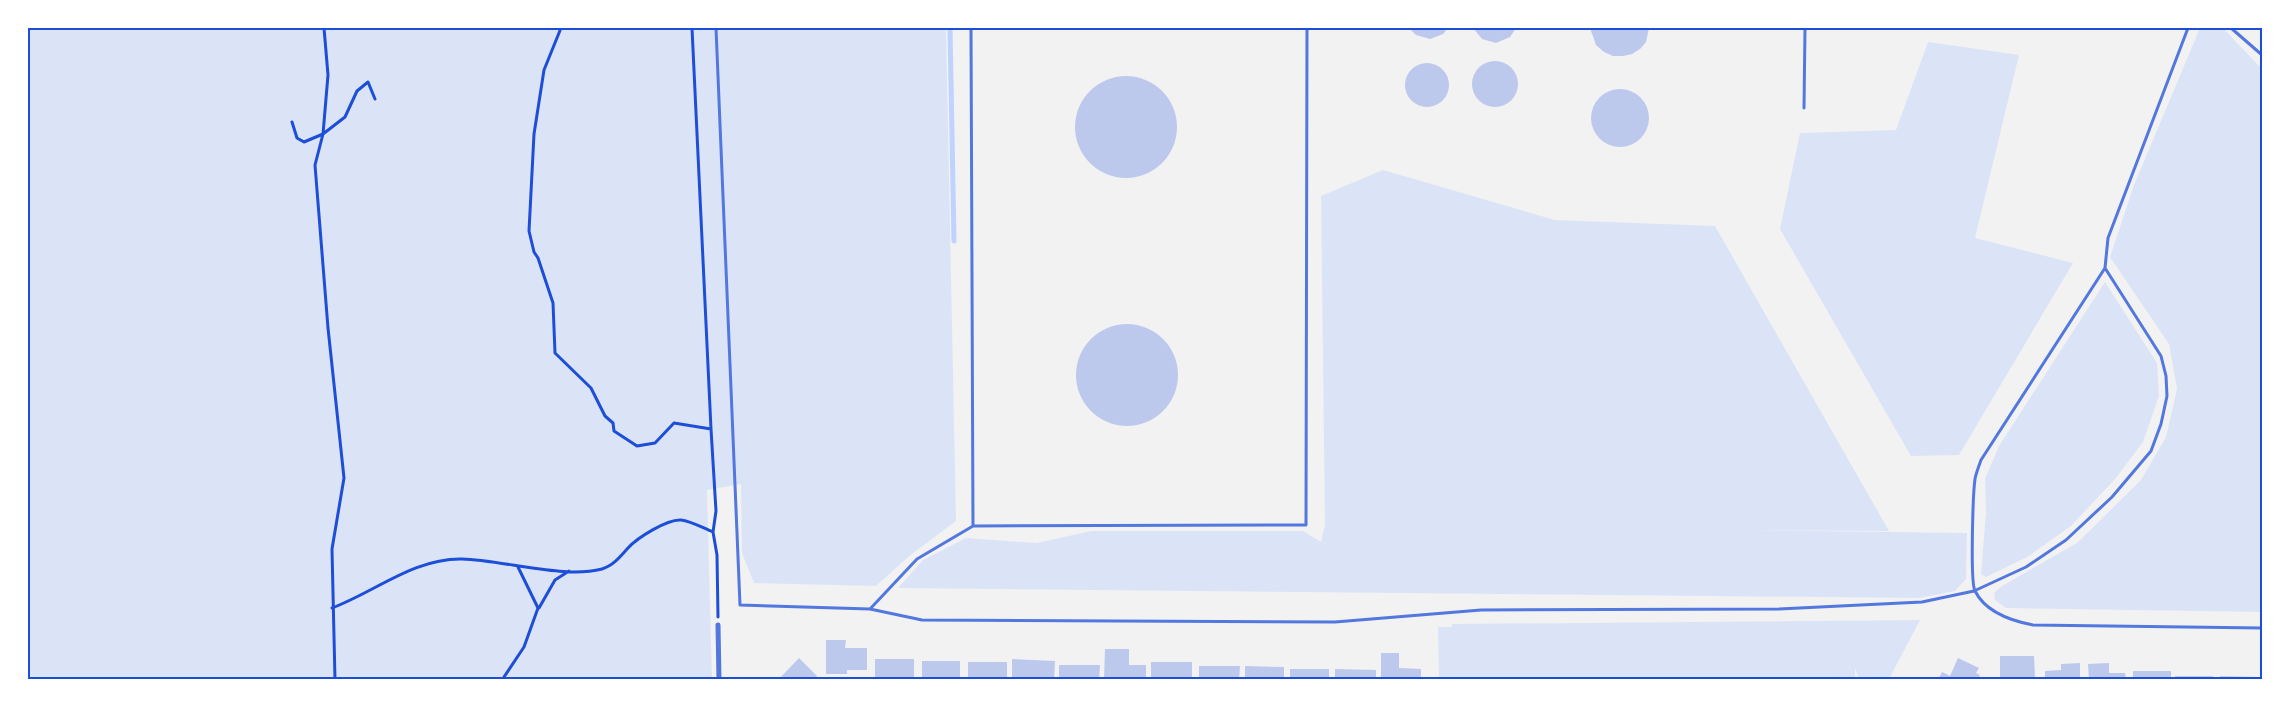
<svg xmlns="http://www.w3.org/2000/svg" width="2290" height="707" viewBox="0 0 2290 707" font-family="Figtree,sans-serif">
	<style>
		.green { fill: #dbe4f7 }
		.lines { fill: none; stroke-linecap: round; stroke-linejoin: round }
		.stream { stroke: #bfd3fe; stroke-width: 5 }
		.building { fill: #bdc9ec }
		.path { stroke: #1d4ed8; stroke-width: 3 }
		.service { stroke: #5277de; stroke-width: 3 }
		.minor { stroke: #5277de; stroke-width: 5 }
		.neatline { fill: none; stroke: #1d4ed8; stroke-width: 2 }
	</style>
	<rect width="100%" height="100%" fill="#f2f2f2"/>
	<!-- green -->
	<path class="green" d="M 28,28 L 946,28 L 956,521 L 908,557 L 876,586 L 754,583 L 742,553 L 741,484 L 707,490 L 712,679 L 28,679 Z
		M 2200,28 L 2223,28 L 2262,69 L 2262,612 L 2006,608 L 1995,600 L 1994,593 L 2002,586 L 2077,543 L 2141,480 L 2166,437 L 2177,389 L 2169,344 L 2110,257 L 2134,185 Z
		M 1928,42 L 2019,55 L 1975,238 L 2073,263 L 1959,455 L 1911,456 L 1780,229 L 1800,133 L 1896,130 Z
		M 1383,170 L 1555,220 L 1715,226 L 1889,531 L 1744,530 L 1967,533 L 1966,579 L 1955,591 L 1919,598 L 898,588 L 923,560 L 966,538 L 1037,543 L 1091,531 L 1303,531 L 1321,542 L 1325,525 L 1321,196 Z
		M 2105,282 L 2157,363 L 2159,396 L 2143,442 L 2116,478 L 2071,526 L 2029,556 L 1986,577 L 1981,574 L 1986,512 L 1985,479 L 1999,446 Z
		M 1920,620 L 1889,679 L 1859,679 L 1855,668 L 1855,680 L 1439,679 L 1438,627 L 1452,627 L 1452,624 Z"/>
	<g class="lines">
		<!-- stream -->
		<path class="stream" d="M 950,28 L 954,241"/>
	</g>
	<!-- building -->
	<path class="building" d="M 1409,28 L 1448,28 L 1443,34 L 1430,39 L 1416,35 Z
		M 1473,28 L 1516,28 L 1510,37 L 1496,43 L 1482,39 Z
		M 1590,28 L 1649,28 L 1646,42 L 1640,49 L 1632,54 L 1623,56 L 1613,56 L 1604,52 L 1596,45 Z
		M1472 84a23 23 0 1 1 46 0a23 23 0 1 1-46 0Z
		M1405 85a22 22 0 1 1 44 0a22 22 0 1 1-44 0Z
		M1075 127a51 51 0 1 1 102 0a51 51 0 1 1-102 0Z
		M1591 118a29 29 0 1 1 58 0a29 29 0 1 1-58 0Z
		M1076 375a51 51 0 1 1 102 0a51 51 0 1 1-102 0Z
		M 826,640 L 846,640 L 845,648 L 867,648 L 867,670 L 847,670 L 847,674 L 826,674 Z
		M 1105,649 L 1129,649 L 1129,665 L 1146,665 L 1146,680 L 1104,680 Z
		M 1381,653 L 1399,653 L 1399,668 L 1421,669 L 1421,680 L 1381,680 Z
		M 2000,656 L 2034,656 L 2035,678 L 2000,679 Z
		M 799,658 L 817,676 L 814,680 L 778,680 Z
		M 1958,658 L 1979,668 L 1976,673 L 1980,675 L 1978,680 L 1938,680 L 1942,672 L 1950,676 Z
		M 875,659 L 914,659 L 914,680 L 875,680 Z
		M 1012,659 L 1055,661 L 1054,680 L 1012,680 Z
		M 922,661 L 960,661 L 960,680 L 922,680 Z
		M 968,662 L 1007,662 L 1007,680 L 968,680 Z
		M 1151,662 L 1192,662 L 1192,680 L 1151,680 Z
		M 2080,663 L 2080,680 L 2045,680 L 2045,671 L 2061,670 L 2061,664 Z
		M 2109,663 L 2109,673 L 2125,673 L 2126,680 L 2089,680 L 2088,664 Z
		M 1059,665 L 1100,665 L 1099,680 L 1059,680 Z
		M 1199,666 L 1240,666 L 1239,680 L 1199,680 Z
		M 1245,666 L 1284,667 L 1284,680 L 1245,680 Z
		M 1290,669 L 1329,669 L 1329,680 L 1290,680 Z
		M 1335,669 L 1376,670 L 1376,680 L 1335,680 Z
		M 2133,671 L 2171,671 L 2171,680 L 2133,680 Z
		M 2175,676 L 2213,676 L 2213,680 L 2175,680 Z
		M 2220,676 L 2259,677 L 2259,680 L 2220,680 Z"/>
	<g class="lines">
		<!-- path -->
		<path class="path" d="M 324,28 L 328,75 L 323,134 L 315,165 L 328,328 L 344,478 L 332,549 L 335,680
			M 561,28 L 544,70 L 534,134 L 529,231 L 534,252 L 538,258 L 553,303 L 555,353 L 591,388 L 605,416 L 613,423 L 614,431 L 637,446 L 655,443 L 674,423 L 711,429 L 716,511 L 713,532 L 717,555 L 718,617
			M 692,28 L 711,429
			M 292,122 L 297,138 L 304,142 L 323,134 L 345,117 L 357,91 L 368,82 L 375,99
			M 332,608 C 375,592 414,558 462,559 C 503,560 562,579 602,569 C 613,566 621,556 628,548 C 637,538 667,519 681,520 C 691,521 703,528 713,532
			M 539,608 L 555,580 L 569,571
			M 502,680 L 524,647 L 538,608 L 518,567"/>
		<!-- service -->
		<path class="service" d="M 716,28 L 740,605 L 870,609 L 917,559 L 973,526 L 971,28
			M 2231,28 L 2262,55
			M 1804,108 L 1805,28
			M 2105,268 L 1981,460 C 1979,466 1976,473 1975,479 C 1973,493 1970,582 1975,591 C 1986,613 2012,621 2033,625 L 2262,628
			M 973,526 L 1306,525 L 1307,28
			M 870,609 L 922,620 L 1335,622 L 1481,610 L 1779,609 L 1922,602 L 1974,591 L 2026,567 L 2066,540 L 2112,497 L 2151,451 L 2161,424 L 2167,396 L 2166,376 L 2161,356 L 2105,268 L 2108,238 L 2188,28"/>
		<!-- minor -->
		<path class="minor" d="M 718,625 L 719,680"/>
	</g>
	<!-- border -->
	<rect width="2290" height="707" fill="none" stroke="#ffffff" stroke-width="58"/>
	<rect x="29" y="29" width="2232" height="649" class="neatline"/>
</svg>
